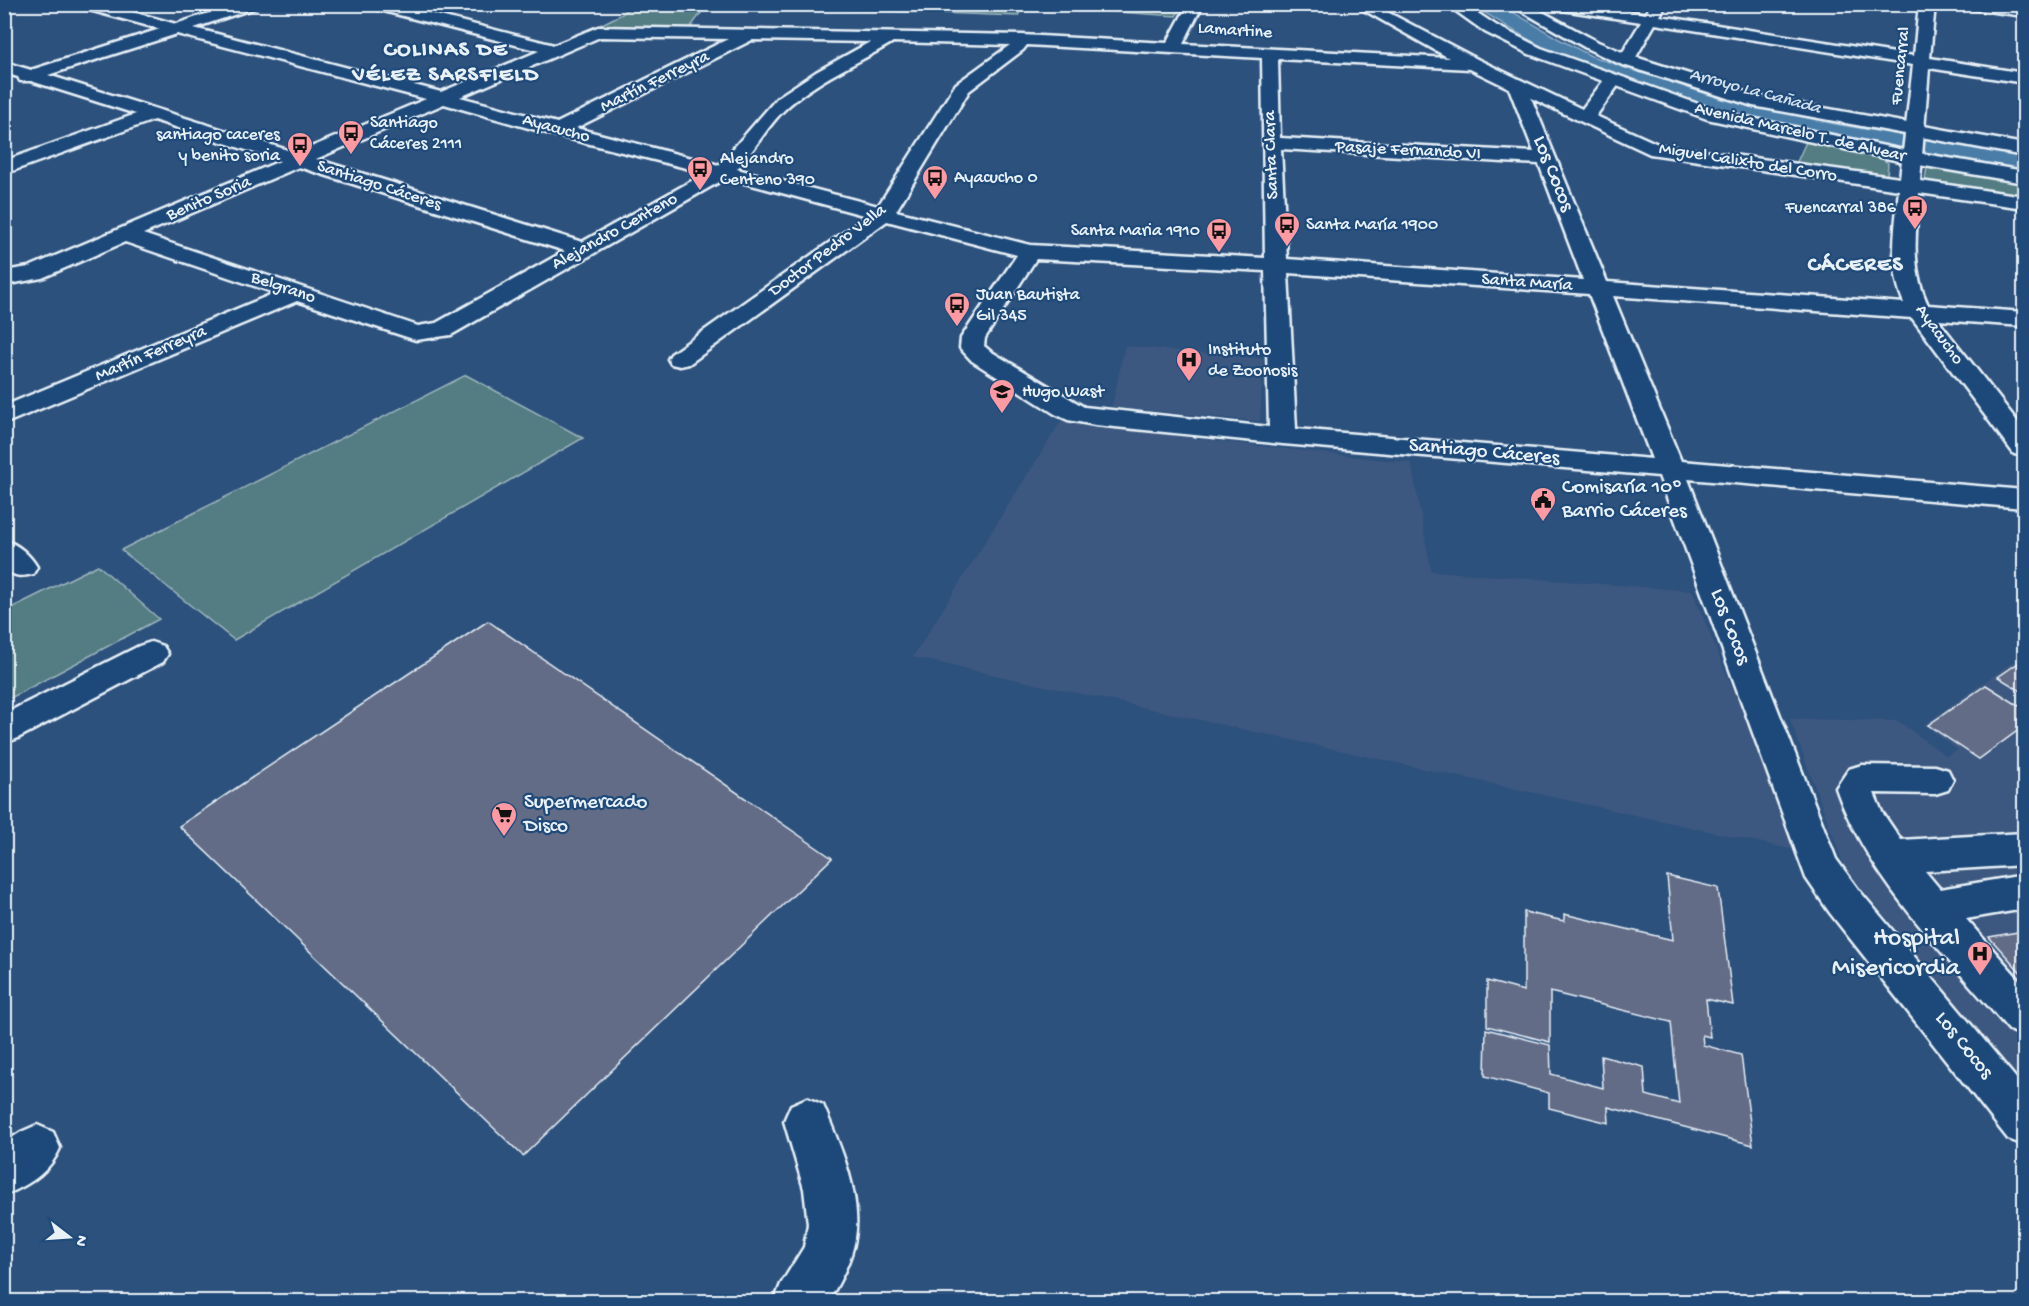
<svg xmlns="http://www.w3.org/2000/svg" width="2029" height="1306" viewBox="0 0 2029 1306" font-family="'Gochi Hand',sans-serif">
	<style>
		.built { fill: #3e5980 }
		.green { fill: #537c83; stroke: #9eb6be; stroke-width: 1.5 }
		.water { fill: #497ca7; stroke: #89abc7; stroke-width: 1.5 }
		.building { fill: #646c87; stroke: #e8f1f8; stroke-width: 1.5 }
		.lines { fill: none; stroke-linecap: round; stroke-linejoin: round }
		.minor-casing { stroke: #e8f1f8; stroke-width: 5 }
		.major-casing { stroke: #e8f1f8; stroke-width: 5 }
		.minor { fill: #1f4a7a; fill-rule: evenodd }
		.major { fill: #1f4a7a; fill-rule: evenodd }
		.labels { text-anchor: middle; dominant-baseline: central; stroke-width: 4.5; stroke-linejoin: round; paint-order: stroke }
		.far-street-label { font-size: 18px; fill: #e8f1f8; stroke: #1f4a7a }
		.far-water-label { font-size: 18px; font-style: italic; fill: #d0dfec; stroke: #1f4a7a }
		.far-poi-label { font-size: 18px; fill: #e8f1f8; stroke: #1f4a7a; text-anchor: start }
		.street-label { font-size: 21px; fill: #e8f1f8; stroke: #1f4a7a }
		.poi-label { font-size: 21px; fill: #e8f1f8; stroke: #1f4a7a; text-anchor: start }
		.far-district-label { font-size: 22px; font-weight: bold; letter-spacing: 1.5px; fill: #e8f1f8; stroke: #1f4a7a }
		.near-poi-label { font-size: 26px; fill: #e8f1f8; stroke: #1f4a7a; text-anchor: end }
	</style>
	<rect width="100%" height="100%" fill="#2d517d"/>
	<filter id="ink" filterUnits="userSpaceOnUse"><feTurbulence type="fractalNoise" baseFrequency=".0167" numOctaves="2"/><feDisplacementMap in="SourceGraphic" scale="12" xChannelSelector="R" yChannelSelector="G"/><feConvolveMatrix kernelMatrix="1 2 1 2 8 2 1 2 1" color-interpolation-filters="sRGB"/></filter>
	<g filter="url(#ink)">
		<!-- built -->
		<path class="built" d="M 1125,346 L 1263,359 L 1260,421 L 1112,407 Z
			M 1062,420 L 1214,441 L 1411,463 L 1431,571 L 1692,591 L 1800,851 L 913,657 Z
			M 2024,654 L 2024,1086 L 1845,868 L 1790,719 L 1898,721 L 1946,756 L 1958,750 L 1924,725 Z"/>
		<!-- green -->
		<path class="green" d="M 632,5 L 707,5 L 687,32 L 590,30 L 622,14 Z
			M 731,5 L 1183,5 L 1176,16 L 1047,7 L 1036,11 L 1021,10 L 1018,16 Z
			M 1806,142 L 1882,159 L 1888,163 L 1887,176 L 1795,166 Z
			M 1927,167 L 1940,167 L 2024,184 L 2024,196 L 1936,184 L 1925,180 Z
			M 466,375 L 583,438 L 234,640 L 121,550 Z
			M 98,565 L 159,619 L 5,701 L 5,611 Z"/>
		<!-- water -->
		<path class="water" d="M 1472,5 L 1501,5 L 1559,39 L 1591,56 L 1722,99 L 1835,124 L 2024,156 L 2024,170 L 1797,129 L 1712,107 L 1566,59 L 1536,44 Z"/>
		<!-- building -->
		<path class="building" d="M 488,621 L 832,858 L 523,1156 L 179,826 Z
			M 2024,659 L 2024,693 L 1998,677 Z
			M 1986,685 L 2024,709 L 2024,726 L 1979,759 L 1928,725 Z
			M 1667,876 L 1718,888 L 1733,1005 L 1706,999 L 1710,1037 L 1702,1035 L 1703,1045 L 1741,1055 L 1753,1145 L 1608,1107 L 1609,1123 L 1549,1108 L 1549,1093 L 1485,1076 L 1486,1029 L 1550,1045 L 1551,1074 L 1603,1088 L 1601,1056 L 1644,1067 L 1646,1095 L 1679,1104 L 1671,1022 L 1550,992 L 1550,1042 L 1487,1026 L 1487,981 L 1524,991 L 1524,912 L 1564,921 L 1564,914 L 1673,940 Z
			M 2024,931 L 2024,976 L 1989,937 Z"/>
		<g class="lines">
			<defs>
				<path id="minor" d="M 76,4 L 103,4 L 176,24 L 236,4 L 260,4 L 258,7 L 194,28 L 441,92 L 539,51 L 368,7 L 366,4 L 393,4 L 554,45 L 598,27 L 1022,35 L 1167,43 L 1188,4 L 1203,4 L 1183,44 L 1449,58 L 1353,4 L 1372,4 L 1479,60 L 1582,109 L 1607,76 L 1619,76 L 1622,80 L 1596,116 L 1660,145 L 1900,178 L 1913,65 L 1655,24 L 1632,64 L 1626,65 L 1618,60 L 1641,22 L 1556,9 L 1549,4 L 1588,4 L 1646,14 L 1651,4 L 1666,4 L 1660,16 L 1914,56 L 1919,4 L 1935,4 L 1930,58 L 2024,73 L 2024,83 L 1929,68 L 1920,181 L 2024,196 L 2024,208 L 1919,193 C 1916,234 1910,266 1928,305 L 2024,312 L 2024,326 L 1938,320 L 2024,430 L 2024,456 L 2014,454 L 1912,318 L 1613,296 L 1681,461 L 2024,490 L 2024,508 L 1688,479 L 1836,859 L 1858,889 L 2024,1088 L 2024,1145 L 2008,1139 L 1830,913 L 1806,878 L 1659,476 L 1283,444 L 1095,425 L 1068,420 L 1055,414 L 972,361 L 960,348 L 961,338 L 1017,255 L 887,221 L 689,364 L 680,366 L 671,364 L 668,359 L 671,354 L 867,216 L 726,178 L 451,335 L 416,340 L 297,301 L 4,424 L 4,406 L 275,293 L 125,242 L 42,278 L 4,285 L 4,271 L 29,267 L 280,161 L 154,120 L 4,174 L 4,161 L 136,114 L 31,81 L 20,81 L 18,77 L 4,73 L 4,62 L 31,70 L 160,29 L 78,7 ZM 177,34 L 426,99 L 297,153 L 48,75 ZM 600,37 L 728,39 L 557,123 L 460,97 ZM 752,40 L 870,42 L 816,72 L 778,97 L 719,165 L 576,128 ZM 893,42 L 1010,45 L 956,84 L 878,206 L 737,169 C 754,151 766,128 783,111 C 814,81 857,64 893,42 ZM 1027,45 L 1262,58 L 1265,258 L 1030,245 L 896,211 L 969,91 L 1023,50 ZM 1278,59 L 1470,69 L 1509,88 L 1534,152 L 1280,138 ZM 1531,98 L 1650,154 L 1899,190 C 1895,229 1888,266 1904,303 L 1607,282 ZM 444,104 L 550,134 L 706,173 L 582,242 L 316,159 ZM 1281,149 L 1539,164 L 1583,280 L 1287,259 ZM 299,167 L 565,251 L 436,323 L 418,326 L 143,234 ZM 1036,259 L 1265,271 L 1269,427 L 1084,407 L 990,351 L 984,346 L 985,338 ZM 1288,273 L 1589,294 L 1652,459 L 1296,429 Z
					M 4,540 C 18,544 30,555 37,567 L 33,574 C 21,577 14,577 4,568 Z
					M 151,642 L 163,646 L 168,654 L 163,662 L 16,739 L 4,743 L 4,714 L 139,646 Z
					M 1862,765 L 1935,766 L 1948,770 L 1953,780 L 1948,790 L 1935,794 L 1874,793 L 1882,812 L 1901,840 L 2024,833 L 2024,865 L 1925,871 L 1940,889 L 2024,875 L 2024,909 L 1966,919 L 2024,985 L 2024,1036 L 2009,1030 C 1949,959 1866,876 1836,788 L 1849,769 Z
					M 807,1098 L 823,1105 C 840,1145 862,1195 855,1238 C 852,1260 839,1283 828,1302 L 774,1302 L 781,1284 L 804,1247 L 808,1224 L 804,1189 L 784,1121 L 791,1105 Z
					M 37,1125 L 53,1132 L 60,1148 C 50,1172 28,1186 4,1195 L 4,1143 L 21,1132 Z"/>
				<path id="major" d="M 1446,4 L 1464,4 L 1497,26 L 1541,48 L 1718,111 L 1913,152 L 2024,171 L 2024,183 L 1913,164 L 1707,119 L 1529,54 L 1485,32 Z
					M 1509,4 L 1528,4 L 1598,42 L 1632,56 L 1762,97 L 2024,144 L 2024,156 L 1753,106 L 1620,64 L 1586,48 Z
					M 1965,4 L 2005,4 L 2024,7 L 2024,16 L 1972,9 Z"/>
			</defs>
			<!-- minor casing -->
			<use href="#minor" class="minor-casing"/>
			<!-- major casing -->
			<use href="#major" class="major-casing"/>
			<!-- minor -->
			<use href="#minor" class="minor"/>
			<!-- major -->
			<use href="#major" class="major"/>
		</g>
	</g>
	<!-- icons -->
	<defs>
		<symbol id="bus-pin" viewBox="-11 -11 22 30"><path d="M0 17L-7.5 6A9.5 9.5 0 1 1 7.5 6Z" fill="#ff9aa2" stroke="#1f4a7a"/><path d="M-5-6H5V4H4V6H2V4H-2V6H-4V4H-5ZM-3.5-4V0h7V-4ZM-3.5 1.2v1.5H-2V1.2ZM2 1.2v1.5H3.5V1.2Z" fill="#111"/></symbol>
		<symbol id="hospital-pin" viewBox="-11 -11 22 30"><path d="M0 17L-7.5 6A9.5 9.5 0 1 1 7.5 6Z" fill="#ff9aa2" stroke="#1f4a7a"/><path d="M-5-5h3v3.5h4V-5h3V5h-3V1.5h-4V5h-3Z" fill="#111"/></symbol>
		<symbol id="school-pin" viewBox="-11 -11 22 30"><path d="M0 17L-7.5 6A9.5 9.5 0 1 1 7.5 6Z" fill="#ff9aa2" stroke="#1f4a7a"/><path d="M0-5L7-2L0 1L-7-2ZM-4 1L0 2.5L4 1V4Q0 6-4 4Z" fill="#111"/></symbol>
		<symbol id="civic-pin" viewBox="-11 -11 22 30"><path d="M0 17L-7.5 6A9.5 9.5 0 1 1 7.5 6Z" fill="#ff9aa2" stroke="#1f4a7a"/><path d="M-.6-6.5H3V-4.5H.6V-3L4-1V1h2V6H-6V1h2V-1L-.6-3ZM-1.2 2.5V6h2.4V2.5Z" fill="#111"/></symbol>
		<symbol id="supermarket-pin" viewBox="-11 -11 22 30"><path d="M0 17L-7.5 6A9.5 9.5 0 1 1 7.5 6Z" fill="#ff9aa2" stroke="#1f4a7a"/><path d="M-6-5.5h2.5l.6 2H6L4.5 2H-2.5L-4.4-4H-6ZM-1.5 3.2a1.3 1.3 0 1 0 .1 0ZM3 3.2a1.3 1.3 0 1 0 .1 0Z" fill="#111"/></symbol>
	</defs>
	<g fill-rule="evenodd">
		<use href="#bus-pin" x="336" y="118" width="30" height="40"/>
		<use href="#bus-pin" x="285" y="130" width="30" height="40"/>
		<use href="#bus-pin" x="685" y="154" width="30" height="40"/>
		<use href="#bus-pin" x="920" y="163" width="30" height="40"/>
		<use href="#bus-pin" x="1900" y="193" width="30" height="40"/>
		<use href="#bus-pin" x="1272" y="210" width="30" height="40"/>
		<use href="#bus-pin" x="1204" y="216" width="30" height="40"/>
		<use href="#bus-pin" x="942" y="290" width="30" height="40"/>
		<use href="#hospital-pin" x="1174" y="345" width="30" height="40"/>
		<use href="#school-pin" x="987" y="377" width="30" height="40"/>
		<use href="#civic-pin" x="1528" y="485" width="30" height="40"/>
		<use href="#supermarket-pin" x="489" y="800" width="30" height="40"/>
		<use href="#hospital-pin" x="1965" y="939" width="30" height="40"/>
	</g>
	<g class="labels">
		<!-- far-street labels -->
		<g class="far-street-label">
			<text transform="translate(1235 31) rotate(4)">Lamartine</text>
			<text transform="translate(1901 66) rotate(-84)">Fuencarral</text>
			<text transform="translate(655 82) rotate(-26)">Martín Ferreyra</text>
			<text transform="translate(556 129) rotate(15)">Ayacucho</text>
			<text transform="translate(1800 133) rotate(13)">Avenida Marcelo T. de Alvear</text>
			<text transform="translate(1408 151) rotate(3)">Pasaje Fernando VI</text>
			<text transform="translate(1272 155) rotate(-92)">Santa Clara</text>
			<text transform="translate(1748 163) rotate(9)">Miguel Calixto del Corro</text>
			<text transform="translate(379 186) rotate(18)">Santiago Cáceres</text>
			<text transform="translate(209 199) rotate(-23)">Benito Soria</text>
			<text transform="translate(615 232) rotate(-29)">Alejandro Centeno</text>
			<text transform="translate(828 251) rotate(-37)">Doctor Pedro Vella</text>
			<text transform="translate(1527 283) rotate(4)">Santa María</text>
			<text transform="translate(283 288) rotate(19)">Belgrano</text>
			<text transform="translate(1939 335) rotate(54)">Ayacucho</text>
			<text transform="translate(151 354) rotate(-23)">Martín Ferreyra</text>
		</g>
		<!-- far-water labels -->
		<g class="far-water-label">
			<text transform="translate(1755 92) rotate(15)">Arroyo La Cañada</text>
		</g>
		<!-- far-poi labels -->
		<g class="far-poi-label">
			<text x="370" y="123">Santiago<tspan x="370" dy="21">Cáceres 2111</tspan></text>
			<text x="280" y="135" text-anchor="end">santiago caceres<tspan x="280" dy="21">y benito soria</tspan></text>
			<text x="720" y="159">Alejandro<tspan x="720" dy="21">Centeno 390</tspan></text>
			<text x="954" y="178">Ayacucho 0</text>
			<text x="1896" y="208" text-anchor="end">Fuencarral 386</text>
			<text x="1306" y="225">Santa María 1900</text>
			<text x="1200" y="231" text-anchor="end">Santa Maria 1910</text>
			<text x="976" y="295">Juan Bautista<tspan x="976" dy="21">Gil 345</tspan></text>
			<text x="1208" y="350">Instituto<tspan x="1208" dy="21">de Zoonosis</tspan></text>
			<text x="1022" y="392">Hugo Wast</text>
		</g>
		<!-- street labels -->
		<g class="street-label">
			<text transform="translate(1552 174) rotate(68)">Los Cocos</text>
			<text transform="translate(1484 453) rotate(5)">Santiago Cáceres</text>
			<text transform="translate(1729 627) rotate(69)">Los Cocos</text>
			<text transform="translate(1963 1046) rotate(51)">Los Cocos</text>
		</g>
		<!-- poi labels -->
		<g class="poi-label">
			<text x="1562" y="488">Comisaría 10º<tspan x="1562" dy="24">Barrio Cáceres</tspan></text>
			<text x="524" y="803">Supermercado<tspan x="524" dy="24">Disco</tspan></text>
		</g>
		<!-- far-district labels -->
		<g class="far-district-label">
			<text x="446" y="51">COLINAS DE<tspan x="446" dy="25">VÉLEZ SARSFIELD</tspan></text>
			<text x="1856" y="266">CÁCERES</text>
		</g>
		<!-- near-poi labels -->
		<g class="near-poi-label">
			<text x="1960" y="939">Hospital<tspan x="1960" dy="30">Misericordia</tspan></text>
		</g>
	</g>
	<!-- margin -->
	<rect width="2029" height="1306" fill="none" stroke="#1f4a7a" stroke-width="24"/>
	<rect x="12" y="12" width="2005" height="1282" fill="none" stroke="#e8f1f8" stroke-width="2" filter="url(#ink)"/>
	<!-- north arrow -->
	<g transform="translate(69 1237) rotate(107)" stroke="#1f4a7a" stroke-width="4.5" paint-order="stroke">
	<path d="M0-4.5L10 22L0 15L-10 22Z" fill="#e8f1f8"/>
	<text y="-9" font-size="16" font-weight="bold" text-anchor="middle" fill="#e8f1f8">N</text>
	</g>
</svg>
